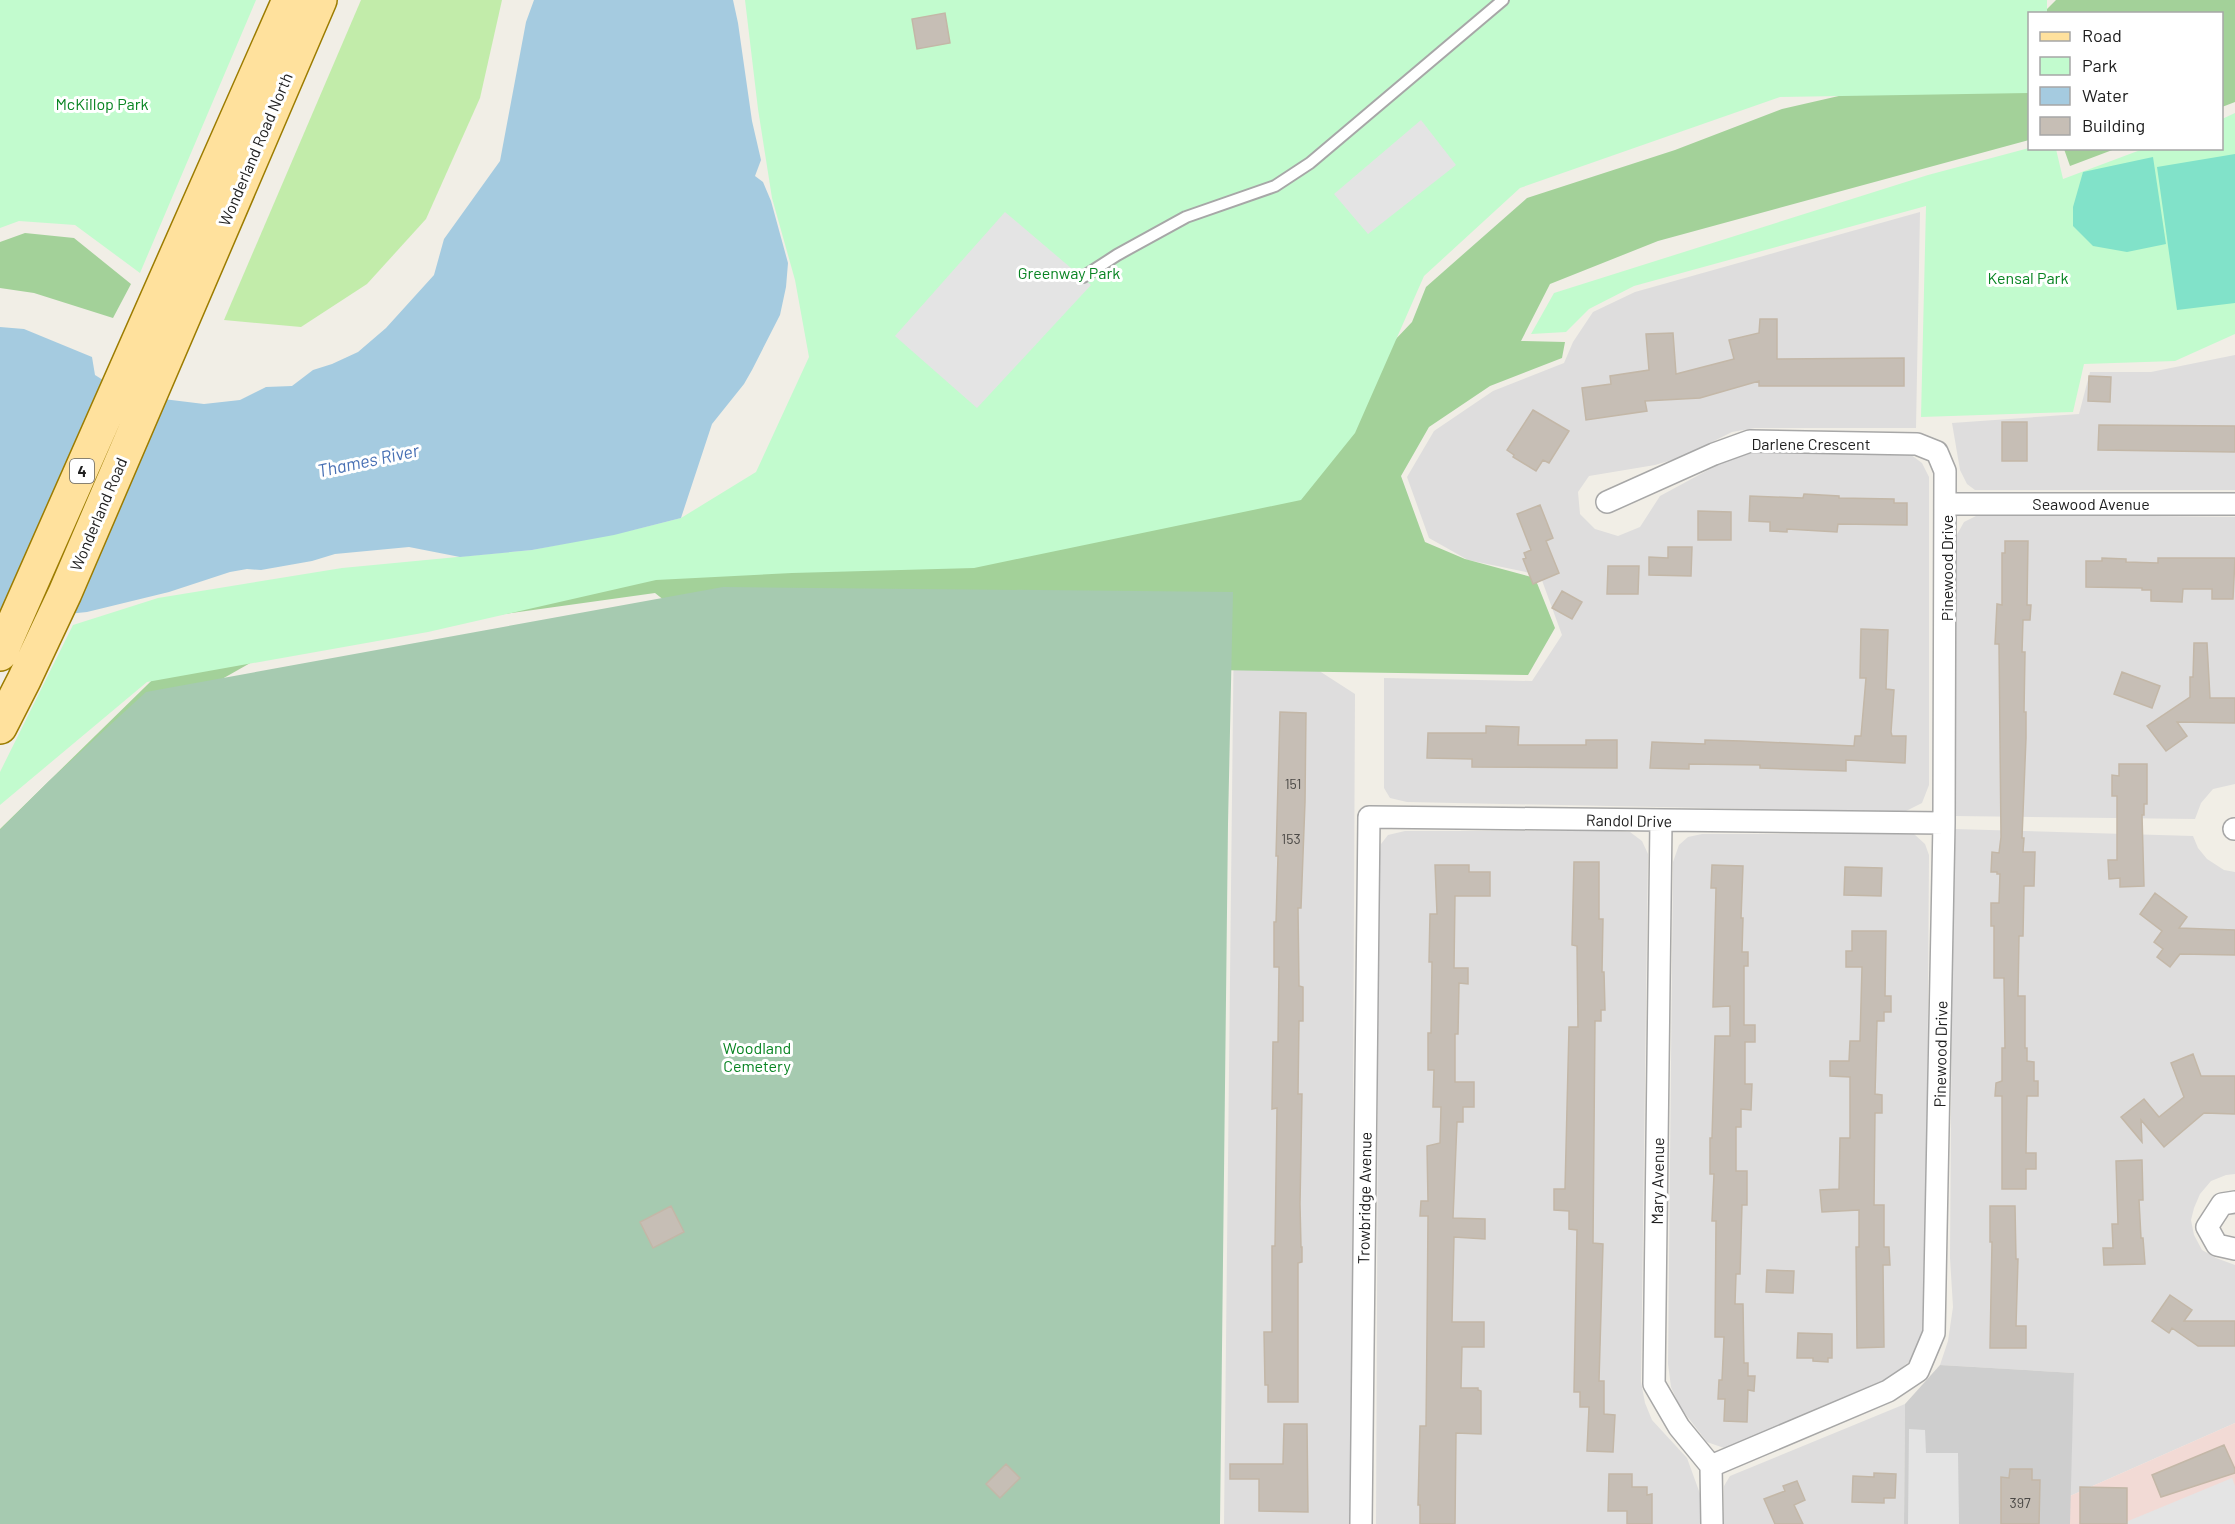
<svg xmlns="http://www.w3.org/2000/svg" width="2235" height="1524" viewBox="0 0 2235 1524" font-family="Barlow,sans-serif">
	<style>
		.residential { fill: #dedddd }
		.commercial { fill: #f2dad5 }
		.religious { fill: #cecece }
		.grass { fill: #c2ecaa }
		.forest { fill: #a3d199 }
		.cemetery { fill: #a6cab0 }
		.park { fill: #c2fbce }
		.pitch { fill: #81e2c9 }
		.parking { fill: #e4e4e4 }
		.water { fill: #a5cbe0 }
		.building { fill: #c6beb5; stroke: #c3b7a7; stroke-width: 1.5 }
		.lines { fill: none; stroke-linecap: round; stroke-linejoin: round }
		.lane-casing { stroke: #a7a7a7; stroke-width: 14 }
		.street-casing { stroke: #a7a7a7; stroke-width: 24 }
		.primary-casing { stroke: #9c7c00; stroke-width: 36 }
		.lane { stroke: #fff; stroke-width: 10 }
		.street { stroke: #fff; stroke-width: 21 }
		.primary { stroke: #ffe19d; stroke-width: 33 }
		.labels { text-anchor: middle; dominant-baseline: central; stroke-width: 6; stroke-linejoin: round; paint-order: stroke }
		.number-label { font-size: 14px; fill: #4a4845 }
		.shield { fill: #fff; stroke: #636363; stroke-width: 1.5 }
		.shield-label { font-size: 15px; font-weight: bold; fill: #202020 }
		.park-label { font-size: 16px; fill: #088422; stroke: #fff }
		.street-label { font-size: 16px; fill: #202020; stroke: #fff }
		.water-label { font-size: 18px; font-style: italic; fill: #4870b4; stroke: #fff }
	</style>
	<rect width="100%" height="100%" fill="#f1eee6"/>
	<!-- residential -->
	<path class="residential" d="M 1920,212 L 1916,428 L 1755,428 L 1732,432 L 1682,457 L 1655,465 L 1589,476 L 1578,492 L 1580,514 L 1595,529 L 1618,536 L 1640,527 L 1660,496 L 1734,456 L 1752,453 L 1888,452 L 1910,454 L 1922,463 L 1929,477 L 1929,785 L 1922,803 L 1904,812 L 1407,802 L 1390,798 L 1384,788 L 1384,678 L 1532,681 L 1562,635 L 1540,575 L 1468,560 L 1429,538 L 1407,477 L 1434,431 L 1493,391 L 1564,363 L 1573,342 L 1593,312 L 1635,292 Z
		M 2235,355 L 2235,490 L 1975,490 L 1967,484 L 1960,470 L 1952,423 L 2079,414 L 2090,372 L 2151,372 Z
		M 1980,514 L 2235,517 L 2235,784 L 2213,789 L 2201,803 L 2195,819 L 1954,816 L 1954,540 L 1964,522 Z
		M 1234,616 L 1355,694 L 1351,1524 L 1224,1524 Z
		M 1953,829 L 2193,836 L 2198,848 L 2207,859 L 2224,870 L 2235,872 L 2235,1174 L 2226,1175 L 2211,1181 L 2200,1194 L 2194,1208 L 2191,1220 L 2194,1235 L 2202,1250 L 2216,1258 L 2235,1265 L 2235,1423 L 2070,1496 L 2074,1373 L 1940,1365 L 1948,1341 L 1953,1307 L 1950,1258 Z
		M 1405,831 L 1608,831 L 1630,832 L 1642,841 L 1648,854 L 1641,1382 L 1645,1403 L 1652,1420 L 1687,1458 L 1703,1502 L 1702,1524 L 1376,1524 L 1379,861 L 1381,844 L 1388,835 Z
		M 1702,834 L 1914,834 L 1925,844 L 1929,855 L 1926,1303 L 1922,1333 L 1911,1360 L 1891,1377 L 1732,1447 L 1724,1448 L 1707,1442 L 1680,1407 L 1671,1387 L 1668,1364 L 1673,862 L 1679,845 L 1688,837 Z
		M 1905,1404 L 1904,1524 L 1724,1524 L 1724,1486 L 1730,1476 Z"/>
	<!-- commercial -->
	<path class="commercial" d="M 2235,1423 L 2235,1524 L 2070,1524 L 2070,1496 Z"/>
	<!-- religious -->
	<path class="religious" d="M 1940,1365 L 2074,1373 L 2070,1524 L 1904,1524 L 1905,1404 Z"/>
	<!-- grass -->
	<path class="grass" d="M 361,0 L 502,0 L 480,98 L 426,219 L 367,284 L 301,327 L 224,320 Z"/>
	<!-- forest -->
	<path class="forest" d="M 2056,0 L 2235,0 L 2235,102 L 2222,107 L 2222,14 L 2042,14 Z
		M 2029,26 L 2029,140 L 1658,241 L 1550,284 L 1521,341 L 1565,342 L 1562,358 L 1490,386 L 1429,427 L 1401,476 L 1425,542 L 1465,559 L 1535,578 L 1555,628 L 1528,675 L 1215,670 L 814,719 L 655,593 L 282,645 L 185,700 L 0,860 L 0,829 L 193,640 L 1338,400 L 1412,322 L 1426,287 L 1527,198 L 1675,150 L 1782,109 L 1996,60 Z
		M 2064,149 L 2064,148 L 2115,149 L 2070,166 Z
		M 25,233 L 74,238 L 131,284 L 113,318 L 34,293 L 0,288 L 0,242 Z"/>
	<!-- cemetery -->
	<path class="cemetery" d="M 723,587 L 1233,592 L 1228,824 L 1220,1524 L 0,1524 L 0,830 L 49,781 L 146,692 Z"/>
	<!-- park -->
	<path class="park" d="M 0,0 L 256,0 L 140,273 L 75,225 L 19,221 L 0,228 Z
		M 745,0 L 2047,0 L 2047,13 L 2030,14 L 2029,93 L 1780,97 L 1520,188 L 1424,276 L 1355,433 L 1301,500 L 974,568 L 792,573 L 656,580 L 428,632 L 147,682 L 0,805 L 0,772 L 73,625 L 158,598 L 342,568 L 532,550 L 637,529 L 681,518 L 756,472 L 809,357 L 795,280 L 772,198 L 758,109 Z
		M 2235,113 L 2235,334 L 2175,361 L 2084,364 L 2073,412 L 1921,417 L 1926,206 L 1634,286 L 1589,309 L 1566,332 L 1531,334 L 1554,293 L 1928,175 L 2029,148 L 2056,149 L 2063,179 L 2143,149 L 2222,148 L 2222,119 Z"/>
	<!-- pitch -->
	<path class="pitch" d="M 2235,154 L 2235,303 L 2177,310 L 2157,167 Z
		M 2153,157 L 2166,244 L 2127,252 L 2093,246 L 2073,226 L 2073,207 L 2083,172 Z"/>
	<!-- parking -->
	<path class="parking" d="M 1421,120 L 1456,165 L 1368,234 L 1334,194 Z
		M 1005,212 L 1091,285 L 977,408 L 895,336 Z
		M 1909,1429 L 1925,1430 L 1926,1453 L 1958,1453 L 1959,1524 L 1908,1524 Z
		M 2232,1478 L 2235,1486 L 2235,1524 L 2121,1524 Z"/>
	<!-- water -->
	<path class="water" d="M 534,0 L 733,0 L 738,23 L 752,121 L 761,160 L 755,176 L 763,182 L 771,201 L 788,263 L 786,287 L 780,315 L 752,370 L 744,384 L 712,424 L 681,518 L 614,535 L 532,550 L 460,557 L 409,547 L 335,554 L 312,561 L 261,570 L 247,569 L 230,572 L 169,592 L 87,612 L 0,621 L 0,327 L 24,329 L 92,357 L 95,375 L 103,380 L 155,398 L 204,404 L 240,400 L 266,387 L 292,386 L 313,370 L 332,364 L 358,352 L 386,328 L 434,275 L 444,239 L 500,161 L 526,22 Z"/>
	<!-- building -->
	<path class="building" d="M 945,13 L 950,43 L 917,49 L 912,19 Z
		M 1760,319 L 1777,319 L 1777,359 L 1904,358 L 1904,386 L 1759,386 L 1759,381 L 1700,398 L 1645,401 L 1647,411 L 1586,420 L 1582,388 L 1611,384 L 1610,376 L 1649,370 L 1646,334 L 1673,333 L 1676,374 L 1734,359 L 1729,340 L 1759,333 Z
		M 2089,376 L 2111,377 L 2110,402 L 2088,401 Z
		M 1533,410 L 1569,431 L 1549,463 L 1543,460 L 1536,471 L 1513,457 L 1514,455 L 1507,450 Z
		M 2002,422 L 2027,422 L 2027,461 L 2002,461 Z
		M 2099,425 L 2235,426 L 2235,452 L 2098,450 Z
		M 1804,494 L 1839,496 L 1839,498 L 1894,499 L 1894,503 L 1907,503 L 1907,525 L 1838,524 L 1837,532 L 1787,529 L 1787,532 L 1770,531 L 1770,522 L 1749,521 L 1750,496 L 1803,498 Z
		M 1540,505 L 1553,538 L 1546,541 L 1559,573 L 1533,584 L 1523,559 L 1526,558 L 1524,553 L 1531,550 L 1517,514 Z
		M 1698,511 L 1731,512 L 1731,540 L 1698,540 Z
		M 2005,541 L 2028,541 L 2027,605 L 2031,605 L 2030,620 L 2023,620 L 2022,652 L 2025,652 L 2024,712 L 2026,712 L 2026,738 L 2022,838 L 2024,838 L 2023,852 L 2035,852 L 2034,886 L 2024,886 L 2023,936 L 2019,936 L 2018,996 L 2025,996 L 2025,1048 L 2027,1048 L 2027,1061 L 2034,1062 L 2034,1081 L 2038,1081 L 2038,1096 L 2027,1096 L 2026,1153 L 2036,1153 L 2036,1169 L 2026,1169 L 2026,1189 L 2002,1189 L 2002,1096 L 1995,1096 L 1996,1083 L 2002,1081 L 2002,1048 L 2005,1048 L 2004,978 L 1994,978 L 1994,926 L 1991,926 L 1991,903 L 1999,903 L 2000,874 L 1997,874 L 1997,872 L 1991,872 L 1992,852 L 1999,853 L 2001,837 L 1999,644 L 1995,644 L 1997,604 L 2002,605 L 2002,553 L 2005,553 Z
		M 1668,547 L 1692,547 L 1691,576 L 1649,575 L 1649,557 L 1668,558 Z
		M 2102,558 L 2126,559 L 2126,562 L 2158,563 L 2158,558 L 2235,558 L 2233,599 L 2212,599 L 2212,589 L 2183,589 L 2182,602 L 2151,601 L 2151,590 L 2142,590 L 2142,588 L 2086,587 L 2086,561 L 2102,561 Z
		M 1608,566 L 1639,566 L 1638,594 L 1607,594 Z
		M 1562,591 L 1582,602 L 1572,619 L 1552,608 Z
		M 1861,629 L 1888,630 L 1886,689 L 1894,690 L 1891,732 L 1892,736 L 1906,736 L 1905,763 L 1846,760 L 1846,771 L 1760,768 L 1760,765 L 1689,764 L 1689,769 L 1650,768 L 1652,742 L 1705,744 L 1705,740 L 1742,741 L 1854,746 L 1855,736 L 1861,736 L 1866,678 L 1860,678 Z
		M 2194,643 L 2207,643 L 2210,698 L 2235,698 L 2235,723 L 2177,722 L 2187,736 L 2166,751 L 2147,726 L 2190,697 L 2190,677 L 2193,677 Z
		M 2122,672 L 2160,686 L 2152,708 L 2114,694 Z
		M 1280,712 L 1306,713 L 1305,802 L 1301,908 L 1298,908 L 1299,986 L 1303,987 L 1303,1021 L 1299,1021 L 1298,1094 L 1302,1094 L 1300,1204 L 1301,1247 L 1302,1247 L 1302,1262 L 1298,1263 L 1298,1402 L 1268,1402 L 1268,1385 L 1265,1385 L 1264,1332 L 1272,1332 L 1272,1246 L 1275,1246 L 1277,1108 L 1272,1109 L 1273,1042 L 1278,1042 L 1279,967 L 1274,967 L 1274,922 L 1276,922 L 1278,856 L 1276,856 Z
		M 1486,726 L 1519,727 L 1518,745 L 1586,745 L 1586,740 L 1617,740 L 1617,768 L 1472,767 L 1472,759 L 1427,758 L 1428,733 L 1486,733 Z
		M 2119,764 L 2147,764 L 2147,804 L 2144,804 L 2144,815 L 2142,815 L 2144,886 L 2120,887 L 2120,878 L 2109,879 L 2108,860 L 2117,860 L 2117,796 L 2112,796 L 2112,775 L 2119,776 Z
		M 1574,862 L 1599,862 L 1599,919 L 1603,919 L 1602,972 L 1604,972 L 1605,1010 L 1601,1010 L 1601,1021 L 1595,1021 L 1593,1243 L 1603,1244 L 1599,1381 L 1604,1381 L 1604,1414 L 1615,1415 L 1613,1452 L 1587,1451 L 1589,1407 L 1580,1407 L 1580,1392 L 1574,1392 L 1577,1230 L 1569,1229 L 1569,1211 L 1554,1210 L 1554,1189 L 1565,1189 L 1569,1027 L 1578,1027 L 1577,946 L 1572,945 Z
		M 1435,865 L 1469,865 L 1469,872 L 1490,872 L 1490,896 L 1455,896 L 1454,968 L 1468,968 L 1468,984 L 1459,983 L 1458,1034 L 1455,1034 L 1455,1082 L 1474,1082 L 1474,1107 L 1463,1107 L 1463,1122 L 1457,1122 L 1453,1218 L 1485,1219 L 1485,1239 L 1454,1237 L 1452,1322 L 1484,1322 L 1484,1347 L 1462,1347 L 1461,1388 L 1478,1388 L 1478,1390 L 1481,1391 L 1481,1434 L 1456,1433 L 1455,1524 L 1420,1524 L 1420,1505 L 1418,1505 L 1420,1426 L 1426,1426 L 1427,1335 L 1428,1216 L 1420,1216 L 1421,1201 L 1428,1201 L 1427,1146 L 1440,1143 L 1441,1107 L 1433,1107 L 1434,1070 L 1428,1070 L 1428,1033 L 1431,1033 L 1432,962 L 1429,962 L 1430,914 L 1437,914 Z
		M 1712,865 L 1743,866 L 1741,918 L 1743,918 L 1742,952 L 1748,952 L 1748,966 L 1744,966 L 1744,1025 L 1755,1025 L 1755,1042 L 1745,1042 L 1745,1084 L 1752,1084 L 1751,1110 L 1741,1109 L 1741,1127 L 1736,1127 L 1736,1171 L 1747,1171 L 1747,1205 L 1742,1205 L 1740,1274 L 1736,1274 L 1735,1304 L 1743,1304 L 1744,1363 L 1748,1363 L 1748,1376 L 1755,1376 L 1754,1391 L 1748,1390 L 1747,1422 L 1724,1421 L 1725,1399 L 1718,1399 L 1719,1380 L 1722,1380 L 1724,1337 L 1715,1337 L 1716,1221 L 1712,1221 L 1714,1174 L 1710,1174 L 1710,1138 L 1712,1138 L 1715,1036 L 1730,1036 L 1730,1006 L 1713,1007 L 1716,888 L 1711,888 Z
		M 1845,867 L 1882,868 L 1881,896 L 1844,895 Z
		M 2155,893 L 2187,917 L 2179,928 L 2235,930 L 2235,955 L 2180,954 L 2170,967 L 2157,957 L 2163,949 L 2154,942 L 2162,931 L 2140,914 Z
		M 1852,931 L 1886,931 L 1885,996 L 1891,996 L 1891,1012 L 1884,1012 L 1884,1021 L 1877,1021 L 1875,1094 L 1882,1095 L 1882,1113 L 1875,1113 L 1874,1205 L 1884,1205 L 1884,1247 L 1889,1247 L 1890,1265 L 1883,1265 L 1884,1347 L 1857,1348 L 1856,1247 L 1859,1247 L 1859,1210 L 1822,1212 L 1820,1190 L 1839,1189 L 1840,1138 L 1850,1138 L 1850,1077 L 1830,1076 L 1830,1061 L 1849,1061 L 1850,1041 L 1860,1041 L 1862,967 L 1846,967 L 1846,951 L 1852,951 Z
		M 2193,1054 L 2201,1076 L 2235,1076 L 2235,1114 L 2204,1113 L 2164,1147 L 2141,1120 L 2142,1142 L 2121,1117 L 2144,1099 L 2159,1117 L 2184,1097 L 2171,1063 Z
		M 2142,1160 L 2143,1200 L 2139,1200 L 2141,1238 L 2143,1238 L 2145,1264 L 2104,1265 L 2103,1248 L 2113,1248 L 2112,1224 L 2118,1224 L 2116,1161 Z
		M 671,1206 L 684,1232 L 653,1248 L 640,1222 Z
		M 1990,1206 L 2015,1206 L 2016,1259 L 2018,1259 L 2016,1326 L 2026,1326 L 2026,1348 L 1990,1348 L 1992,1242 L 1990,1242 Z
		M 1767,1270 L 1794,1271 L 1793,1293 L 1766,1292 Z
		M 2170,1295 L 2192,1310 L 2184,1321 L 2235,1321 L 2235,1346 L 2198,1346 L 2172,1328 L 2169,1333 L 2152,1321 Z
		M 1798,1333 L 1832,1334 L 1832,1358 L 1828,1358 L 1828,1362 L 1813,1361 L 1813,1358 L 1797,1358 Z
		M 1284,1424 L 1307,1424 L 1308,1512 L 1259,1511 L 1259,1479 L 1230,1479 L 1230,1464 L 1283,1464 Z
		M 2224,1445 L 2235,1469 L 2235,1473 L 2161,1497 L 2152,1475 Z
		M 1006,1464 L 1020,1478 L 1000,1498 L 986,1484 Z
		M 2010,1469 L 2032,1469 L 2032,1480 L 2040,1480 L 2039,1524 L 2001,1524 L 2001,1477 L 2009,1478 Z
		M 1874,1473 L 1896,1474 L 1895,1498 L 1884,1498 L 1884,1503 L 1852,1502 L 1853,1476 L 1874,1477 Z
		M 1609,1474 L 1632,1474 L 1632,1487 L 1647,1487 L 1647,1495 L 1652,1494 L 1652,1524 L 1627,1524 L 1627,1511 L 1608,1511 Z
		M 1797,1481 L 1805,1500 L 1794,1505 L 1803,1524 L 1775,1524 L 1764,1499 L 1785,1491 L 1783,1486 Z
		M 2080,1487 L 2127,1488 L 2127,1524 L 2080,1524 Z"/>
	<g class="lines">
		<defs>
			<path id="lane" d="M 1083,277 L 1117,255 L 1186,217 L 1275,186 L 1310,163 L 1503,0"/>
			<path id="street" d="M 1607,502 L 1714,454 L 1750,441 L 1917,444 L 1937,452 L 1945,471 L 1944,823 L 1934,1333 L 1918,1371 L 1888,1391 L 1711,1466
				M 1946,504 L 2235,504
				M 1661,821 L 1654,1384 L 1679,1427 L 1711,1466 L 1712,1524
				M 2234,829 L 2235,829
				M 2235,1202 L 2222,1204 L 2207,1227 L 2217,1245 L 2235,1249
				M 1361,1524 L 1369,817 L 1944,823"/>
			<path id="primary" d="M 0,654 L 289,0
				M 0,727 L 24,680 L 65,593 L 320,0"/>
		</defs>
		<!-- lane casing -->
		<use href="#lane" class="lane-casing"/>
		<!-- street casing -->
		<use href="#street" class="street-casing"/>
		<!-- primary casing -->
		<use href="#primary" class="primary-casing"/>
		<!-- lane -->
		<use href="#lane" class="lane"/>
		<!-- street -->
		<use href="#street" class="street"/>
		<!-- primary -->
		<use href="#primary" class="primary"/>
	</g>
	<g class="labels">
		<!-- number labels -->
		<g class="number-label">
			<text x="1293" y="783">151</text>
			<text x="1291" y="838">153</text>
			<text x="2020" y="1502">397</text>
		</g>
		<!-- shield labels -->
		<rect class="shield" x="70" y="459" width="24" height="24" rx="4.5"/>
		<g class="shield-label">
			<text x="82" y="471">4</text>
		</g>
		<!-- park labels -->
		<g class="park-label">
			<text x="102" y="103">McKillop Park</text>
			<text x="1069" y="272">Greenway Park</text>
			<text x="2028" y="277">Kensal Park</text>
			<text x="757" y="1047">Woodland<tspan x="757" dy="18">Cemetery</tspan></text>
		</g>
		<!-- street labels -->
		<g class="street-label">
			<text transform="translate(255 149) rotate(-67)">Wonderland Road North</text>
			<text x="1811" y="443">Darlene Crescent</text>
			<text x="2091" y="503">Seawood Avenue</text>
			<text transform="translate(98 514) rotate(-67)">Wonderland Road</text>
			<text transform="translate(1946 568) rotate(-90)">Pinewood Drive</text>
			<text transform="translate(1629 820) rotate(1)">Randol Drive</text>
			<text transform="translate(1940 1054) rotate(-89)">Pinewood Drive</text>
			<text transform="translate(1657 1181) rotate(-89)">Mary Avenue</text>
			<text transform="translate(1364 1198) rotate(-89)">Trowbridge Avenue</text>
		</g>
		<!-- water labels -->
		<g class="water-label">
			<text transform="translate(368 460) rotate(-12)">Thames River</text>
		</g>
	</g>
	<!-- legend -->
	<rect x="2028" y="12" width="195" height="138" fill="#ffffff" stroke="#a6a6a6" stroke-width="1.5"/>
	<rect x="2040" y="32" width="30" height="9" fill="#ffe19d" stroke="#a6a6a6" stroke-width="1.5"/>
	<text x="2082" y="42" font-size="18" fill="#202020">Road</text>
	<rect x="2040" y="57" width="30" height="18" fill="#c2fbce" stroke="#a6a6a6" stroke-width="1.5"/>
	<text x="2082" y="72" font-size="18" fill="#202020">Park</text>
	<rect x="2040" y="87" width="30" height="18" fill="#a5cbe0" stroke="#a6a6a6" stroke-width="1.5"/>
	<text x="2082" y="102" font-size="18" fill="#202020">Water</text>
	<rect x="2040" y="117" width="30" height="18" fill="#c6beb5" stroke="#a6a6a6" stroke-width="1.5"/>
	<text x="2082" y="132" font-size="18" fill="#202020">Building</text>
</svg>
